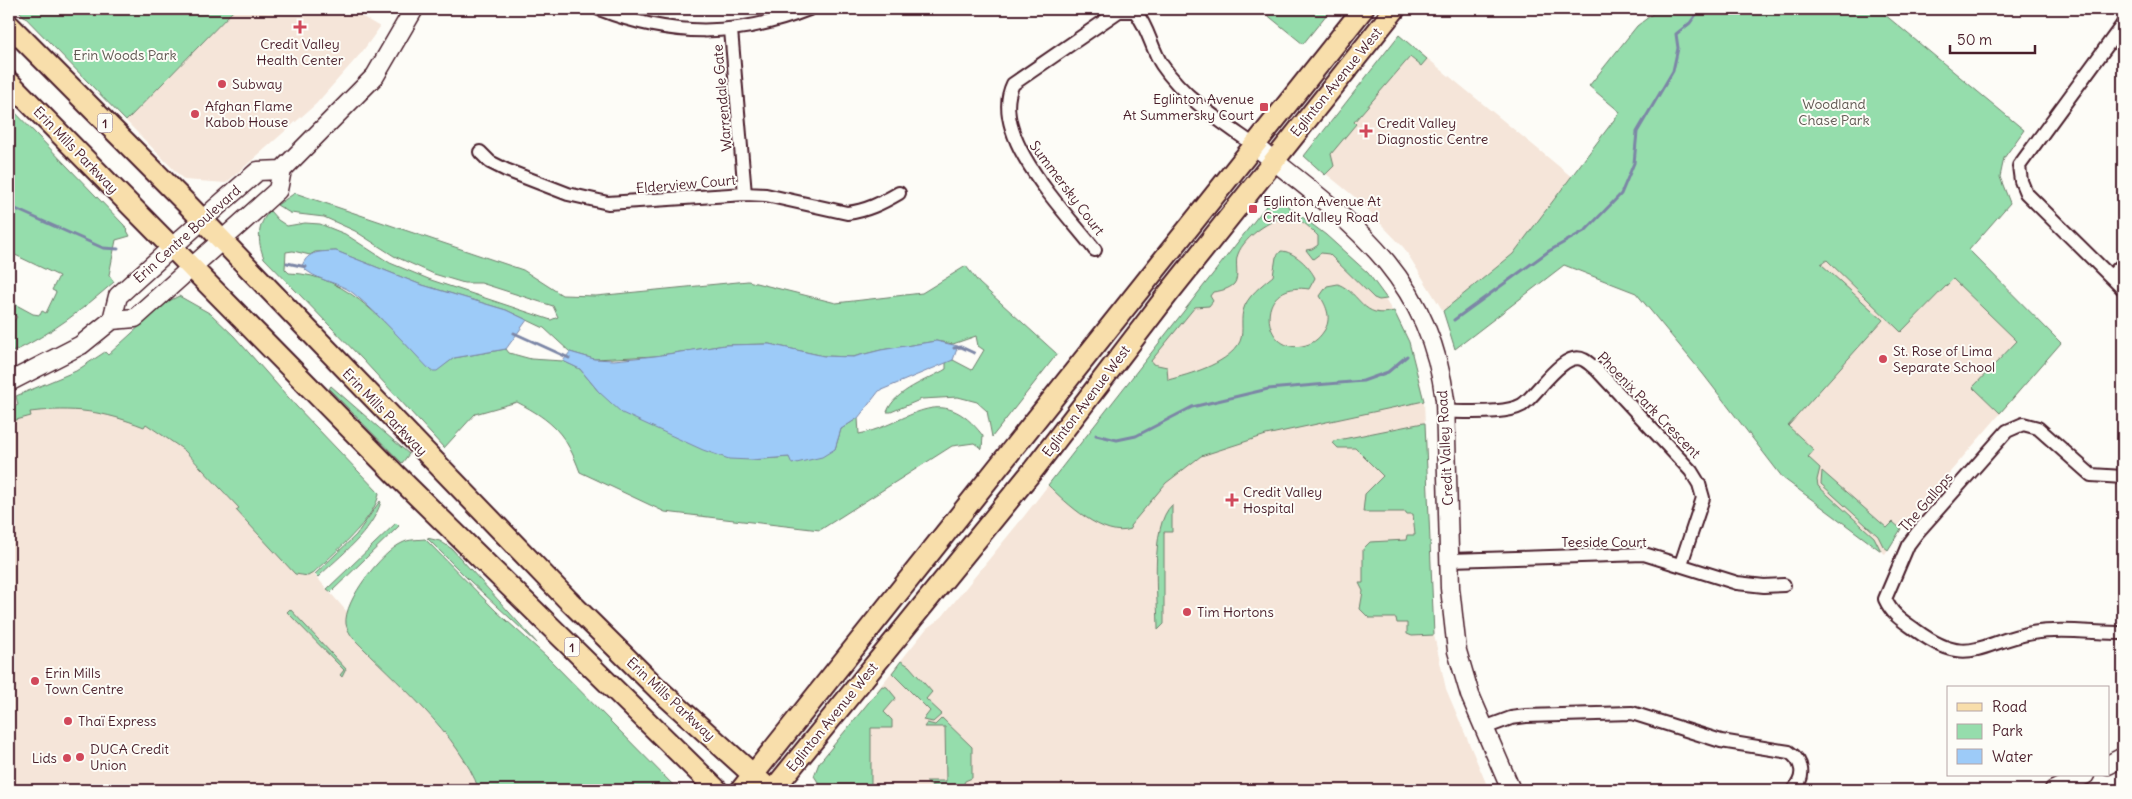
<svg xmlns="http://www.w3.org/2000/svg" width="2132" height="799" viewBox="0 0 2132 799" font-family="Delius,sans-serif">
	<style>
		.built { fill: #f5e5d9 }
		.green { fill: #95ddac; stroke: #707e6c }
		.water { fill: #9dcbf8; stroke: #7c86a6 }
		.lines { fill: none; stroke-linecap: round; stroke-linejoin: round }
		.stream { stroke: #7c86a6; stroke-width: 3 }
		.street-casing { stroke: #4a1f2b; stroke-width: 16 }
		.secondary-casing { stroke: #4a1f2b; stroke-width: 21 }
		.primary-casing { stroke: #4a1f2b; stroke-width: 24 }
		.street { stroke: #fdfcf7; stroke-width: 12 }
		.secondary { stroke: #fdfcf7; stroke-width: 18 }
		.primary { stroke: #f8deab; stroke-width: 20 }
		.poi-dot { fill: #d1495b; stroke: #fdfcf7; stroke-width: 2 }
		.labels { text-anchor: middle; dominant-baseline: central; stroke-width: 4; stroke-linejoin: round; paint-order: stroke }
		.shield { fill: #fdfcf7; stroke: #806168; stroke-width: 1 }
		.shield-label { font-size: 12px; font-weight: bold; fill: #4a1f2b }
		.poi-label { font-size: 14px; fill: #4a1f2b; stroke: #fdfcf7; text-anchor: start }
		.park-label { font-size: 14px; fill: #605852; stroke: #fdfcf7 }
		.street-label { font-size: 14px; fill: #4a1f2b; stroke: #fdfcf7 }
	</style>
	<rect width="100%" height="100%" fill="#fdfcf7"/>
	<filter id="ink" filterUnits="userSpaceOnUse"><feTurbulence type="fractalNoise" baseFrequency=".02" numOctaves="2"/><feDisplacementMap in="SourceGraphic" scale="10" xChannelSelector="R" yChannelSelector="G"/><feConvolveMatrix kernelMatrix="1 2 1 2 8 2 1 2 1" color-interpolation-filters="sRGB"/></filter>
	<g filter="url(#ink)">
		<!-- built -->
		<path class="built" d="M 235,9 L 349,9 L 380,27 L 362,52 L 316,104 L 226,183 L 184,180 L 126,121 Z
			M 1399,35 L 1573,178 L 1513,254 L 1443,311 L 1404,248 L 1356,198 L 1304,156 Z
			M 1904,188 L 2061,343 L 1901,529 L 1885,554 L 1783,478 L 1703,374 Z
			M 1273,197 L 1276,197 L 1326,235 L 1368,273 L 1402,326 L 1420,382 L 1424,401 L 1434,635 L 1446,689 L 1489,790 L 817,790 L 820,786 L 814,776 L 819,763 L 927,628 L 942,617 L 1025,515 Z
			M 9,409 L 30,412 L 73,409 L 115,415 L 144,427 L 146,424 L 184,450 L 239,508 L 236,510 L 297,573 L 302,576 L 313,573 L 348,613 L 347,617 L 461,753 L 479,790 L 9,790 Z"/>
		<!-- green -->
		<path class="green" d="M 17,9 L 235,9 L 126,121 Z
			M 1260,9 L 1331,9 L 1303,44 Z
			M 1659,9 L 1878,9 L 2024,130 L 2004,158 L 2000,177 L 2010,203 L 1969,250 L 2061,343 L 2000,413 L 1973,387 L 2017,341 L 1953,279 L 1901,332 L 1827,260 L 1821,264 L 1883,320 L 1788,426 L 1814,450 L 1808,457 L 1820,468 L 1817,480 L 1818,486 L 1874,537 L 1881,551 L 1783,478 L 1703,374 L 1636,293 L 1564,265 L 1455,349 L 1443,311 L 1513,254 L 1620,112 L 1589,86 L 1637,26 Z
			M 1399,35 L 1427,59 L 1421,66 L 1410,57 L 1354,122 L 1356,124 L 1331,154 L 1334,166 L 1325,175 L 1304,156 Z
			M 9,106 L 124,225 L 130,236 L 116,240 L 109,275 L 114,282 C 82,310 51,334 13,352 C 8,340 8,326 17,317 L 9,310 L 9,301 L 33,314 L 40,315 L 42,311 L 46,313 L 56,292 L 52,290 L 59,276 L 9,252 Z
			M 295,193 L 523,270 L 562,295 L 596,296 L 748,281 L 836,303 L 922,293 L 966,266 L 979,283 L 1057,354 L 992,437 L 987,411 L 977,402 L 958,397 L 922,399 L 891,412 L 887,412 C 895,390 928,380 946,369 L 946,361 L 953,360 L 972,370 L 984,350 L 978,346 L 976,336 L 953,344 L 936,341 L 881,350 L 853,357 L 824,356 L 769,344 L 725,345 L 655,356 L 594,359 L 570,352 L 544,328 L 506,310 L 419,284 L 336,251 L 315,252 L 310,255 L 293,251 L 286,252 L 285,269 L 289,273 C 351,274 390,330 431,370 L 437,370 L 454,358 L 506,349 L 509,353 L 531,359 L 563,361 L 580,369 L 599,392 L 751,460 L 789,457 L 835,449 L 841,429 L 858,418 L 859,434 C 910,424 940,379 983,436 L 982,449 L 974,443 L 952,446 L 820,530 L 665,512 L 580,472 C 566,434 553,421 517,402 L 475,414 L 444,448 L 363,360 L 264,258 C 257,241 257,224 270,211 L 278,220 L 287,226 L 305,223 L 320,224 L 345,234 L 390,263 L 431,280 L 551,320 L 558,317 L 553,306 L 481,283 L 464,283 L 434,274 L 394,256 L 355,231 L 324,217 L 290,213 L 277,205 Z
			M 1273,197 L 1276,197 L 1326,235 L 1368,273 L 1387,299 L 1379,300 L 1374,298 L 1329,254 L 1321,253 L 1313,259 L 1306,250 L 1312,249 L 1318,245 L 1318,236 C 1311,229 1303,220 1293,218 C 1275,214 1244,237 1238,254 C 1234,262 1240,277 1234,284 C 1229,289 1221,291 1213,292 L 1210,296 L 1213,301 L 1209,306 L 1195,307 L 1151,361 L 1153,364 L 1167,367 L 1168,380 C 1190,374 1224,365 1238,345 C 1245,335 1240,322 1243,311 C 1246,297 1263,284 1273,276 L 1276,257 L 1281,251 C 1294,251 1310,267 1315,278 L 1309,289 C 1253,280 1261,354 1302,346 C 1312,344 1318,340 1324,331 C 1332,319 1327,307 1320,296 L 1327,286 L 1338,284 C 1362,294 1362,320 1394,311 L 1409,342 L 1424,401 L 1266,435 L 1201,456 L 1166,483 L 1130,526 L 1131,529 C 1104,539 1066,503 1048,485 Z
			M 179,296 L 211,314 L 234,336 L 296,406 L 379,493 C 377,517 331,556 313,573 L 308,576 L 295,574 L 236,510 L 239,508 L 184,450 L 146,424 L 144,427 C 103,411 74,407 30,412 L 31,416 L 9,422 L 9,409 L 18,405 L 16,396 L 76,371 L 105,352 L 108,355 L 165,303 Z
			M 331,386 L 409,454 L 402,463 L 329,389 Z
			M 1423,423 L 1425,423 L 1434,635 L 1412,636 L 1407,634 L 1407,623 L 1397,623 L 1396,618 L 1369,618 L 1360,609 L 1363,591 L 1359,583 L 1363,583 L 1363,549 L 1370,542 L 1406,540 L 1407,535 L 1415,535 L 1413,514 L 1406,514 L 1406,512 L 1363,512 L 1365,494 L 1383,476 L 1355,448 L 1338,448 L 1333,443 L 1333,441 Z
			M 1822,471 L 1887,528 L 1893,522 L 1901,529 L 1888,550 L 1883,546 L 1878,536 L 1821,484 Z
			M 380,501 L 381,502 C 371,533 341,555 318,577 L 315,574 L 356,535 Z
			M 1172,505 L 1172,532 L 1164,532 L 1164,624 L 1158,630 C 1158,600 1149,526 1172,505 Z
			M 396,523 L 399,526 L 331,592 L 327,589 Z
			M 427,538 L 440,541 L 452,549 L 537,643 L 471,582 Z
			M 425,539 L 496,611 L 547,657 L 678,790 L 479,790 C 460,735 394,680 353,638 C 350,634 347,629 346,624 C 343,601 382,552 402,543 C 409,539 417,540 425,539 Z
			M 290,609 L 346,669 L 342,677 L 340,675 L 344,670 L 287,612 Z
			M 901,661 L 909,666 L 932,692 L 926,699 L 942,714 L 933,722 L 923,720 L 930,711 L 892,673 Z
			M 882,686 L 887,687 L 896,698 L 884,712 L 892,720 L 892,728 L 871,728 L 871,785 L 820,785 L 814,776 L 819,763 Z
			M 942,718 L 972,747 L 972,778 L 965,781 L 962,788 L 935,788 L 927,783 L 927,781 L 946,781 L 945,727 L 924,727 L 927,723 L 935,725 Z"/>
		<!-- water -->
		<path class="water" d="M 336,251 L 419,284 L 506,310 L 527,320 L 506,349 L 454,358 L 437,371 L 431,371 C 406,345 381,316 353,293 C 338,281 314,281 302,266 C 308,250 321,252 336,251 Z
			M 936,341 L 958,346 L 953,360 L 879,391 L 858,418 L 841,429 L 835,449 L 822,457 L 792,464 L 789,457 L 751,460 L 729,459 L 703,450 L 622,413 L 599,392 L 580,369 L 563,361 L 570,352 L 594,359 L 614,360 L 655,356 L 725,345 L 769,344 L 824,356 L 853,357 L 881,350 Z"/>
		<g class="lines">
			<!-- stream -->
			<path class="stream" d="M 9,206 L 103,248 L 118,249
				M 287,263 L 306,267
				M 1454,320 L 1549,251 L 1586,230 L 1621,194 L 1634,163 L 1637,132 L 1673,71 L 1678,48 L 1676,34 L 1690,23 L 1700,9
				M 514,333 L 569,358
				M 954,348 L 961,347 L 974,353
				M 1096,435 L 1117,440 L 1136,436 L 1192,407 L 1268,389 L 1363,381 L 1388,372 L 1407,356"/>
			<defs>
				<path id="street" d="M 599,9 C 671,37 736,38 809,9
					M 2123,24 L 2019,166 L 2021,181 L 2026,193 L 2123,289
					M 731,30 L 745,194
					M 480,152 L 490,162 L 506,170 L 568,194 L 608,203 L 745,194 L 766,195 L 847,213 C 866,211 882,203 899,193
					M 1095,250 C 1065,211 988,135 1013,84 L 1119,11 L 1135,11 C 1149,29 1151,48 1162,65 C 1185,99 1222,122 1254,145
					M 2111,276 L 2123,264
					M 1445,412 C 1466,411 1504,415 1522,405 C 1537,395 1564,349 1584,360 C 1588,362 1592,366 1596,369 L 1691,471 L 1699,484 L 1703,498 L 1681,564
					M 2123,477 L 2091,475 L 2038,428 L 2023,424 L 2007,431 L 1917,533 L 1908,545 L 1885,599 C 1893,616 1902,620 1917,631 C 1969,669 1980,642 2032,633 C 2061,628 2094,633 2123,633
					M 1450,560 L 1644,554 L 1737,583 L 1764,586 L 1784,585
					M 1484,728 L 1511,718 L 1526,716 L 1632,713 L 1721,741 L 1789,752 C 1803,761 1806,777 1793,790"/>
				<path id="secondary" d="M 1254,145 C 1347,219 1429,273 1445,400 L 1450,588 L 1457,651 L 1470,695 L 1511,790
					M 112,320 L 118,296 L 219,205 L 258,171 L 282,170
					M 9,382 L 81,345 L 112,320 L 135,318 L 278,190 L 282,170 L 375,76 L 414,9
					M 2108,765 L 2123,757
					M 2054,790 L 2085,775"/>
				<path id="primary" d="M 9,25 L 189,206 L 569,601 L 658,689 L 770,790
					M 9,82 L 396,475 L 717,790
					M 741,790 L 1363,9
					M 773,790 L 1034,469 L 1168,294 L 1395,9"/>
			</defs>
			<!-- street casing -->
			<use href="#street" class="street-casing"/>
			<!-- secondary casing -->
			<use href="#secondary" class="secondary-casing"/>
			<!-- primary casing -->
			<use href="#primary" class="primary-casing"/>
			<!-- street -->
			<use href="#street" class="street"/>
			<!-- secondary -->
			<use href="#secondary" class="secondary"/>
			<!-- primary -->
			<use href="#primary" class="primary"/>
		</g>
	</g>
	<!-- markers -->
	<g class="poi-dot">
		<path d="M297.5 19.5h5v5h5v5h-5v5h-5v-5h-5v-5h5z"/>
		<circle cx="222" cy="84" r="5"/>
		<rect x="1259" y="102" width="10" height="10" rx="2.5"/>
		<circle cx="195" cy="114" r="5"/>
		<path d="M1363.5 123.5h5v5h5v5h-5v5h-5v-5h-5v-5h5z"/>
		<rect x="1248" y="204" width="10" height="10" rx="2.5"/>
		<circle cx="1883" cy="359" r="5"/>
		<path d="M1229.5 492.5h5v5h5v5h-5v5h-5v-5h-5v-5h5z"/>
		<circle cx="1187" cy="612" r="5"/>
		<circle cx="35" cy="681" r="5"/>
		<circle cx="68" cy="721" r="5"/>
		<circle cx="80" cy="757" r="5"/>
		<circle cx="67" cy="758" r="5"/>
	</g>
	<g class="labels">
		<!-- shield labels -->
		<g class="shield">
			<rect x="97.5" y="113.5" width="15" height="19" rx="4"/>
			<rect x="564.5" y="637.5" width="15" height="19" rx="4"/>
		</g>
		<g class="shield-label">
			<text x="105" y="123">1</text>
			<text x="572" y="647">1</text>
		</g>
		<!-- poi labels -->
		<g class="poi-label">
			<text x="300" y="44" text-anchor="middle">Credit Valley<tspan x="300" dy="16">Health Center</tspan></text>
			<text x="232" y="84">Subway</text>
			<text x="1254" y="99" text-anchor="end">Eglinton Avenue<tspan x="1254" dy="16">At Summersky Court</tspan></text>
			<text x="205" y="106">Afghan Flame<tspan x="205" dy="16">Kabob House</tspan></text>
			<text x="1377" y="123">Credit Valley<tspan x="1377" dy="16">Diagnostic Centre</tspan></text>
			<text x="1263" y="201">Eglinton Avenue At<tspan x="1263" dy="16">Credit Valley Road</tspan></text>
			<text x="1893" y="351">St. Rose of Lima<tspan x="1893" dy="16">Separate School</tspan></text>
			<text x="1243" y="492">Credit Valley<tspan x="1243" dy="16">Hospital</tspan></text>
			<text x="1197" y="612">Tim Hortons</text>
			<text x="45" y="673">Erin Mills<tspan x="45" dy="16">Town Centre</tspan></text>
			<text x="78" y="721">Thaï Express</text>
			<text x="90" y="749">DUCA Credit<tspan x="90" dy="16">Union</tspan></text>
			<text x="57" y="758" text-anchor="end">Lids</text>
		</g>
		<!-- park labels -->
		<g class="park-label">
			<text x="125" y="55">Erin Woods Park</text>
			<text x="1834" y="104">Woodland<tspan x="1834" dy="16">Chase Park</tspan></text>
		</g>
		<!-- street labels -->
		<g class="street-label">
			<text transform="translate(1336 82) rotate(-51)">Eglinton Avenue West</text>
			<text transform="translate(722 98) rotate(-95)">Warrendale Gate</text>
			<text transform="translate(76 150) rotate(46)">Erin Mills Parkway</text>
			<text transform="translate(686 184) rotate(-5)">Elderview Court</text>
			<text transform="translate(1067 188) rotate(53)">Summersky Court</text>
			<text transform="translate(187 234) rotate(-42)">Erin Centre Boulevard</text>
			<text transform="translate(1086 401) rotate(-53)">Eglinton Avenue West</text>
			<text transform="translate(1649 405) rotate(46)">Phoenix Park Crescent</text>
			<text transform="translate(385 412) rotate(46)">Erin Mills Parkway</text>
			<text transform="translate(1445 448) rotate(-93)">Credit Valley Road</text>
			<text transform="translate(1926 502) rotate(-49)">The Gallops</text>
			<text x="1604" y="542">Teeside Court</text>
			<text transform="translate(671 699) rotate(43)">Erin Mills Parkway</text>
			<text transform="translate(832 717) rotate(-51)">Eglinton Avenue West</text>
		</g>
	</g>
	<!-- margin -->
	<rect width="2132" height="799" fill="none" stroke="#fdfcf7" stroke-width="30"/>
	<rect x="15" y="15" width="2102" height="769" fill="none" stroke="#4a1f2b" stroke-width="2" filter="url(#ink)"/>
	<!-- legend -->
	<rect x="1947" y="686" width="162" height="90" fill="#fdfcf7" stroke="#b5a4a5"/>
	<rect x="1957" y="703" width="25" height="8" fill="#f8deab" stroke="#b5a4a5"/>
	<text x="1992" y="712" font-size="15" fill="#4a1f2b">Road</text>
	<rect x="1957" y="724" width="25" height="15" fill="#95ddac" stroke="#b5a4a5"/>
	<text x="1992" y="736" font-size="15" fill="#4a1f2b">Park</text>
	<rect x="1957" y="749" width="25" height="15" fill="#9dcbf8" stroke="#b5a4a5"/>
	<text x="1992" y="762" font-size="15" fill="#4a1f2b">Water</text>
	<!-- scale -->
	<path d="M1950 45v8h85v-8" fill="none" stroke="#4a1f2b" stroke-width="2.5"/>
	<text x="1957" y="45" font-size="15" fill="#4a1f2b" stroke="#fdfcf7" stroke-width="4" paint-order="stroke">50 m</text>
</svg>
